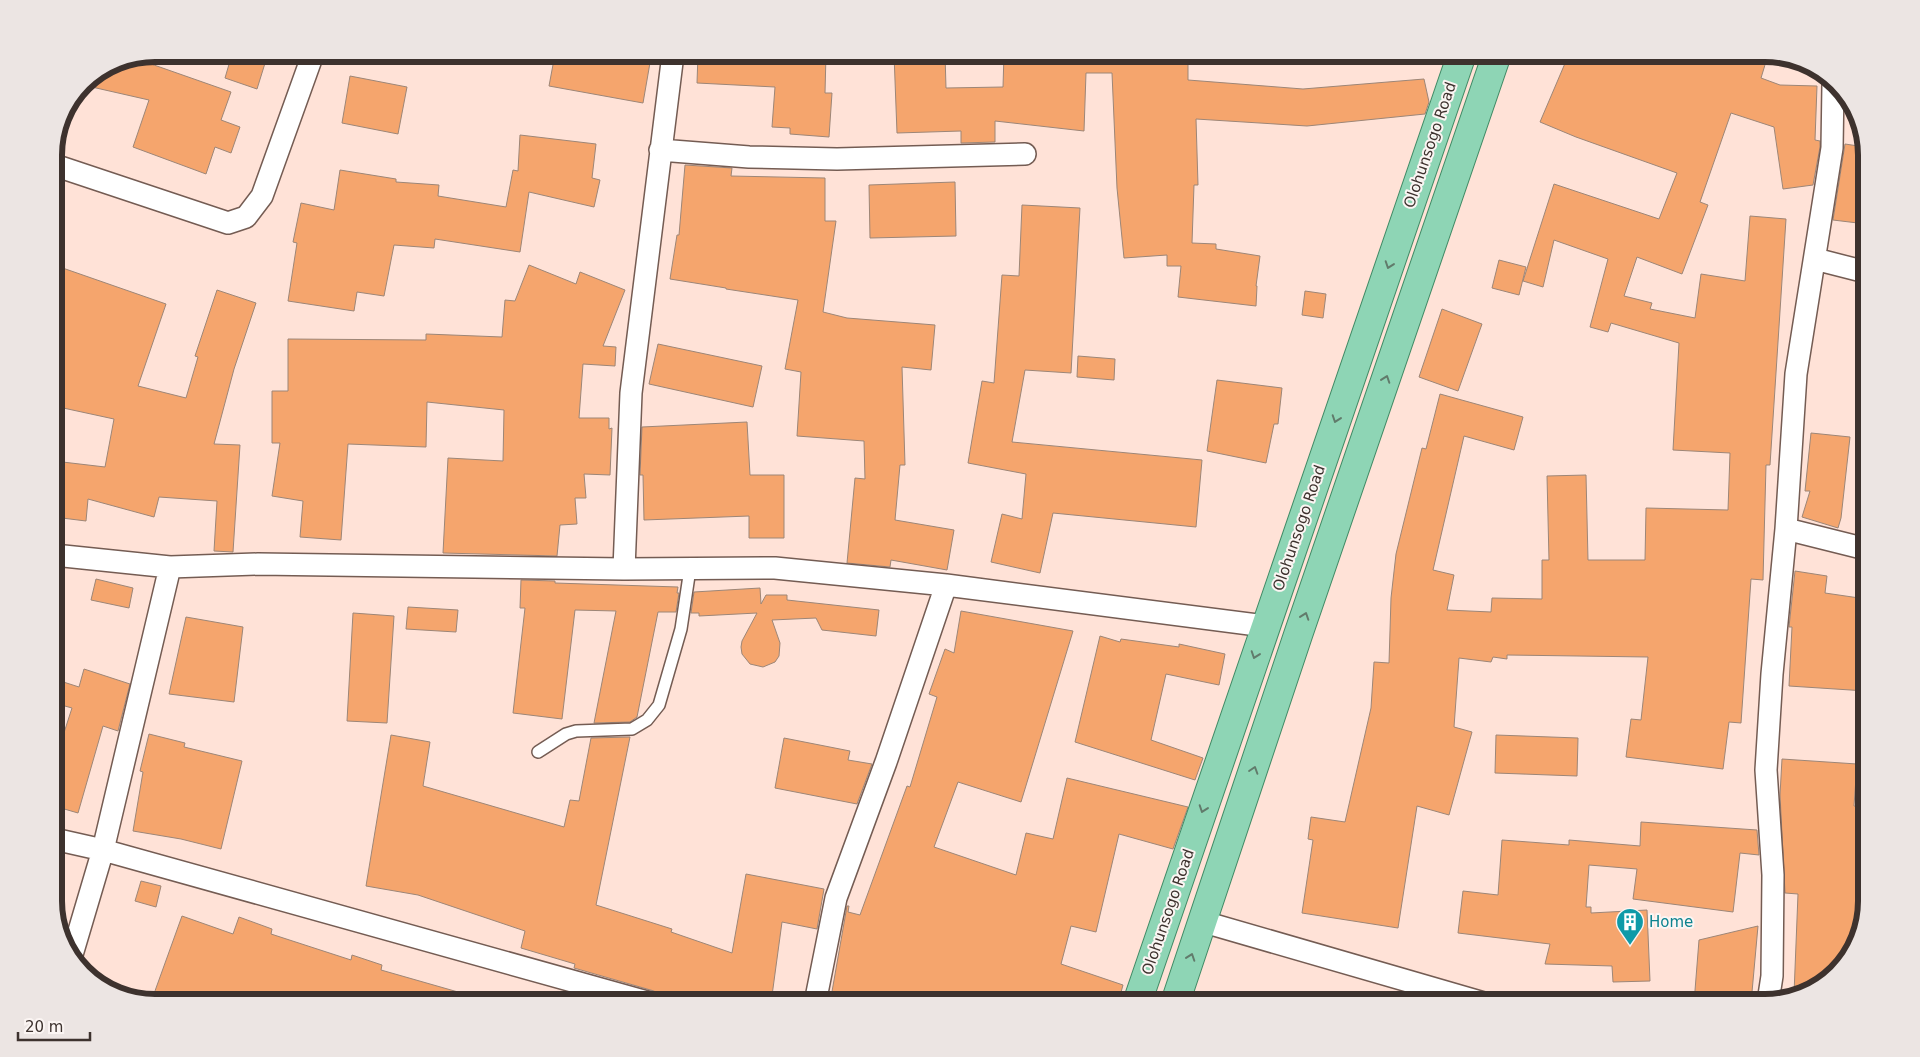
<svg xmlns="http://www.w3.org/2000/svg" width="1920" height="1057" viewBox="0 0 1920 1057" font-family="'DejaVu Sans',sans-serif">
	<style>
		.building { fill: #f5a56d; stroke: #9d8677 }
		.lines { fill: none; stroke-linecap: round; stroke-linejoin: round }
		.lane-casing { stroke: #745c53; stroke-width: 14 }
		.street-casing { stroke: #745c53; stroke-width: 24 }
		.primary-casing { stroke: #418a65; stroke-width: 30 }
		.lane { stroke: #fff; stroke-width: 11 }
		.street { stroke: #fff; stroke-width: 21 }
		.primary { stroke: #8ed5b5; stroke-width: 28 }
		.oneway { stroke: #617b6b }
		.labels { text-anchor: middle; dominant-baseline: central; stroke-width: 4; stroke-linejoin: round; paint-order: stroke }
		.street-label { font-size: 15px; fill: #3d322e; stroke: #fbf5f3 }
		.culture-label { font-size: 15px; fill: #0d838f; stroke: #fbf5f3; text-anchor: start }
		.rim { fill: none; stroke: #3d322e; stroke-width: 6 }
	</style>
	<rect width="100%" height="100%" fill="#ffe2d7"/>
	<!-- building -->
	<path class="building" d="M 232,54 L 248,54 L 266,60 L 257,89 L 225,78 Z
		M 555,54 L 631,54 L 651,57 L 643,103 L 549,86 Z
		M 698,54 L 826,54 L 825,93 L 832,93 L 829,137 L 790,134 L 790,128 L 772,127 L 775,87 L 697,83 Z
		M 894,54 L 945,54 L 946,88 L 1003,87 L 1004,54 L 1188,54 L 1188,80 L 1303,89 L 1424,79 L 1429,102 L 1425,114 L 1307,126 L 1196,119 L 1198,185 L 1194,185 L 1192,243 L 1216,244 L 1216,249 L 1260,256 L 1256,286 L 1257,286 L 1256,306 L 1178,297 L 1181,266 L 1167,266 L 1167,255 L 1124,258 L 1117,188 L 1112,73 L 1086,73 L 1084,131 L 995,121 L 995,142 L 961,143 L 961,131 L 897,133 Z
		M 1569,54 L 1764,54 L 1768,55 L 1761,78 L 1780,85 L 1817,86 L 1815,140 L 1820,141 L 1820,147 L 1813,185 L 1783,189 L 1774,127 L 1731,113 L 1700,202 L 1708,205 L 1682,274 L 1637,257 L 1624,296 L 1652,303 L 1650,309 L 1695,318 L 1701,274 L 1745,281 L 1750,216 L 1786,219 L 1770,465 L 1766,465 L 1763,580 L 1751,579 L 1741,723 L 1729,722 L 1723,769 L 1626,757 L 1631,719 L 1641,720 L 1648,657 L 1507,655 L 1507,659 L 1493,657 L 1491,662 L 1459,658 L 1454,727 L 1472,732 L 1449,815 L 1417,806 L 1398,928 L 1302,913 L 1313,840 L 1308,839 L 1311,817 L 1345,822 L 1371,708 L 1374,662 L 1389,663 L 1391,598 L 1396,554 L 1422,448 L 1426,449 L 1440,394 L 1523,417 L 1514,450 L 1464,436 L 1433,570 L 1454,575 L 1447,610 L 1491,612 L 1492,598 L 1542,599 L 1542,560 L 1549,560 L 1547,476 L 1586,475 L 1588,560 L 1645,560 L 1646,508 L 1728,510 L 1730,453 L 1673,450 L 1679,343 L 1611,323 L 1608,332 L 1590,327 L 1608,259 L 1554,240 L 1543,287 L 1523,281 L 1554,184 L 1659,219 L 1677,173 L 1576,137 L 1540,122 Z
		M 134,58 L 231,92 L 221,120 L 240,127 L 231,153 L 215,147 L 206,174 L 133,147 L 149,100 L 83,85 L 117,61 Z
		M 350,76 L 407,87 L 398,134 L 342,123 Z
		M 520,135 L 596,144 L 592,178 L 600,180 L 594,207 L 529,192 L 520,252 L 435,239 L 434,248 L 394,245 L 384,296 L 357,292 L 354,311 L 288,301 L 297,243 L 293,242 L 301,203 L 334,210 L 340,170 L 396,179 L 396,182 L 439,185 L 438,196 L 506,207 L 513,170 L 518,171 Z
		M 1845,144 L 1865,147 L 1866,149 L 1866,224 L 1833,220 Z
		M 685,165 L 732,168 L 731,176 L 825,178 L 825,221 L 836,221 L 823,312 L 847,318 L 935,325 L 931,370 L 902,367 L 905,465 L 900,465 L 895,520 L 954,530 L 947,570 L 891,560 L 890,567 L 847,563 L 855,478 L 865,479 L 864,441 L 797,436 L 801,372 L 785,369 L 798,300 L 726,289 L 726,288 L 670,279 L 677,235 L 679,235 Z
		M 955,182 L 956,236 L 870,238 L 869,185 Z
		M 1022,205 L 1080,208 L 1071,373 L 1025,370 L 1012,442 L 1202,460 L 1196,527 L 1053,513 L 1040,573 L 991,562 L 1002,514 L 1022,519 L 1026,474 L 968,463 L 982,381 L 994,383 L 1002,275 L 1019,276 Z
		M 1499,260 L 1526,267 L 1519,295 L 1492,288 Z
		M 54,265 L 166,304 L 138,386 L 186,398 L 198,357 L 195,356 L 217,290 L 256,303 L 234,369 L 214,444 L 240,445 L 233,552 L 214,551 L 217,501 L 159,497 L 154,517 L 88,499 L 86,521 L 54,517 L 54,461 L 105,467 L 114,419 L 54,406 Z
		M 529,265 L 576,284 L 580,272 L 625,290 L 603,346 L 616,347 L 615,366 L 583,364 L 579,418 L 609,418 L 609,429 L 612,428 L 610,475 L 584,474 L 586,498 L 575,498 L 577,524 L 560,525 L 557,556 L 443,553 L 448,458 L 503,461 L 504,410 L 427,402 L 426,447 L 348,444 L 341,540 L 300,537 L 303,501 L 272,496 L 280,443 L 272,443 L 272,391 L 288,391 L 288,339 L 426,340 L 426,334 L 502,337 L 505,300 L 515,301 Z
		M 1305,291 L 1326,294 L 1323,318 L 1302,315 Z
		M 1442,309 L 1482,324 L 1458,391 L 1419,377 Z
		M 658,344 L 762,366 L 753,407 L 649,384 Z
		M 1078,356 L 1115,359 L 1114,380 L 1077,377 Z
		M 1217,380 L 1282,388 L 1278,424 L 1274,424 L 1266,463 L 1207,451 Z
		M 747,422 L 750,475 L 784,475 L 784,538 L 749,538 L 749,516 L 644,520 L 643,475 L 640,475 L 642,427 Z
		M 1811,433 L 1850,437 L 1841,518 L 1838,528 L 1802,517 L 1810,491 L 1805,491 Z
		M 1795,571 L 1827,576 L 1825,593 L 1866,599 L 1866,691 L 1789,686 L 1792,627 L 1789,627 Z
		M 96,579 L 133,588 L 129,608 L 91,600 Z
		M 521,580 L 555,581 L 555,583 L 678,587 L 677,593 L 679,593 L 676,612 L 658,612 L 637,717 L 630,722 L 594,723 L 616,611 L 575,610 L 562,719 L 513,713 L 525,608 L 520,608 Z
		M 760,588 L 761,604 L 766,595 L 787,595 L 787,600 L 879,610 L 876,636 L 822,630 L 816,618 L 772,620 L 780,643 L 779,656 L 775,662 L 763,667 L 750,664 L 742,654 L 741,647 L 742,641 L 757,613 L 699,616 L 699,613 L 691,613 L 694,592 Z
		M 408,607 L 458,610 L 456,632 L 406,629 Z
		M 961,611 L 1073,631 L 1021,802 L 958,782 L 934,847 L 1016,875 L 1026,833 L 1053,839 L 1067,778 L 1188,807 L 1173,849 L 1119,834 L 1096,932 L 1071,926 L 1061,964 L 1123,985 L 1118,1003 L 830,1003 L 847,906 L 849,906 L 848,912 L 860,915 L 907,786 L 910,787 L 937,697 L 929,694 L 945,649 L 954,653 Z
		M 353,613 L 394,616 L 387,723 L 347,721 Z
		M 186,617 L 243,627 L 234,702 L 169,694 Z
		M 1100,636 L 1120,642 L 1121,639 L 1179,647 L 1179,644 L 1225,654 L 1219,685 L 1166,674 L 1151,740 L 1203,758 L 1195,780 L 1075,742 Z
		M 84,669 L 130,684 L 118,731 L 103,726 L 78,813 L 54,806 L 54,743 L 60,745 L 72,708 L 54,703 L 54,679 L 79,687 Z
		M 149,734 L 185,743 L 184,747 L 242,761 L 221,849 L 181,839 L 133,831 L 143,772 L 140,771 Z
		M 391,735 L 430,742 L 423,786 L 564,827 L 570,800 L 579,801 L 591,738 L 630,737 L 596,905 L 672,929 L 671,932 L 732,953 L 746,874 L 824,889 L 817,929 L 782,922 L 771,1003 L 681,1003 L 661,996 L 654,991 L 574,968 L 575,964 L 521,948 L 525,931 L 418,895 L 366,886 Z
		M 1496,735 L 1578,738 L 1577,776 L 1495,773 Z
		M 784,738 L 850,751 L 848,760 L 872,764 L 857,804 L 775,788 Z
		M 1782,759 L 1857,764 L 1854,806 L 1866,807 L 1866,901 L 1856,947 L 1821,986 L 1794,994 L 1798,894 L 1785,893 L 1780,795 Z
		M 1641,822 L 1757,830 L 1759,855 L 1740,853 L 1733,912 L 1633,899 L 1637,869 L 1589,865 L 1586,907 L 1591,907 L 1591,913 L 1647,910 L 1650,981 L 1613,982 L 1612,966 L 1545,964 L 1550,944 L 1458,933 L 1463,891 L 1498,895 L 1502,840 L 1569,845 L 1569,840 L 1640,846 Z
		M 141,881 L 161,886 L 156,907 L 135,901 Z
		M 182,916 L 233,934 L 239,917 L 272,929 L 271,934 L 351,960 L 352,955 L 382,965 L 381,970 L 479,998 L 478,1003 L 151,1002 Z
		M 1758,926 L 1751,1003 L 1694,1003 L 1699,940 Z"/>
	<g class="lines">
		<defs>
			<path id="lane" d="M 538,752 L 566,734 L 576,731 L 632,729 L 647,720 L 659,705 L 681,629 L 690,569"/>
			<path id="street" d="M 660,150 L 749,157 L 837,159 L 1025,154
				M 54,165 L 228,223 L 246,217 L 262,196 L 313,54
				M 1815,259 L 1866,272
				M 1786,529 L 1866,549
				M 54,555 L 170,567 L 258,564 L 624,569 L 775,568 L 946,585 L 1265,626
				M 624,569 L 631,393 L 673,54
				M 54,839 L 103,850 L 651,1003
				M 1204,922 L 1484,1003
				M 71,958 L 103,850 L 170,567
				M 1768,1002 L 1772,976 L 1773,875 L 1766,770 L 1772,674 L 1786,529 L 1796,374 L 1832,148 L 1833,85
				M 815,1003 L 836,898 L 886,762 L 946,585"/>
			<path id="primary" d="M 1137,1003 L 1462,54
				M 1175,1003 L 1298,635 L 1497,54"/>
		</defs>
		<!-- lane casing -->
		<use href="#lane" class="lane-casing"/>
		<!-- street casing -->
		<use href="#street" class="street-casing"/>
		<!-- primary casing -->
		<use href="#primary" class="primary-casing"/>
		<!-- lane -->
		<use href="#lane" class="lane"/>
		<!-- street -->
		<use href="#street" class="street"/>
		<!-- primary -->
		<use href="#primary" class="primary"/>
	</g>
	<!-- one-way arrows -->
	<defs><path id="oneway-chevron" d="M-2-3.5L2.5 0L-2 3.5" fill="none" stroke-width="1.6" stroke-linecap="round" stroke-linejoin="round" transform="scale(1.25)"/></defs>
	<g class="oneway">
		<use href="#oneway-chevron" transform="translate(1389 265) rotate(109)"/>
		<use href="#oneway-chevron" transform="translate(1386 379) rotate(-71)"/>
		<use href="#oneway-chevron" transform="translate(1336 419) rotate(109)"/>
		<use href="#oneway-chevron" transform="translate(1305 616) rotate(-71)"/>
		<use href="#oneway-chevron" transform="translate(1255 655) rotate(109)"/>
		<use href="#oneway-chevron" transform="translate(1254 770) rotate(-72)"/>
		<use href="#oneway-chevron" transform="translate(1203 809) rotate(109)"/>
		<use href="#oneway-chevron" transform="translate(1191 957) rotate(-71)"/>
	</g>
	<!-- icons -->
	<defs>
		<symbol id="building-pin" viewBox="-11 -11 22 30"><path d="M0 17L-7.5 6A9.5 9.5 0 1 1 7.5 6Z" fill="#0f9aa8" stroke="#fbf5f3"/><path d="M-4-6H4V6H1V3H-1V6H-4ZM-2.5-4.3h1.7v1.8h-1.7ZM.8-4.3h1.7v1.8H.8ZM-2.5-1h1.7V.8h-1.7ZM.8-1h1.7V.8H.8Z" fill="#fff"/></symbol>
	</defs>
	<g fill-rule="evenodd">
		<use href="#building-pin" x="1614" y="906" width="32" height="43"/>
	</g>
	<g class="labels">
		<!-- street labels -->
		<g class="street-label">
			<text transform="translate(1430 145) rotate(-71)">Olohunsogo Road</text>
			<text transform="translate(1299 528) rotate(-71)">Olohunsogo Road</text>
			<text transform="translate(1168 912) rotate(-71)">Olohunsogo Road</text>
		</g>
		<!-- culture labels -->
		<g class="culture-label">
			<text x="1649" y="922">Home</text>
		</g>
	</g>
	<!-- crop -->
	<path d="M0 0H1920V1057H0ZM155 62H1765A93 93 0 0 1 1858 155V901A93 93 0 0 1 1765 994H155A93 93 0 0 1 62 901V155A93 93 0 0 1 155 62Z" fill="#ece5e3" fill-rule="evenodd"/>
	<path class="rim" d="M155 62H1765A93 93 0 0 1 1858 155V901A93 93 0 0 1 1765 994H155A93 93 0 0 1 62 901V155A93 93 0 0 1 155 62Z"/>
	<!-- scale -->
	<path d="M18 1032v8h72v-8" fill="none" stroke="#3d322e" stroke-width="2.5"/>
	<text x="25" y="1032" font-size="15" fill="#3d322e" stroke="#fbf5f3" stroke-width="4" paint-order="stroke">20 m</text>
</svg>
